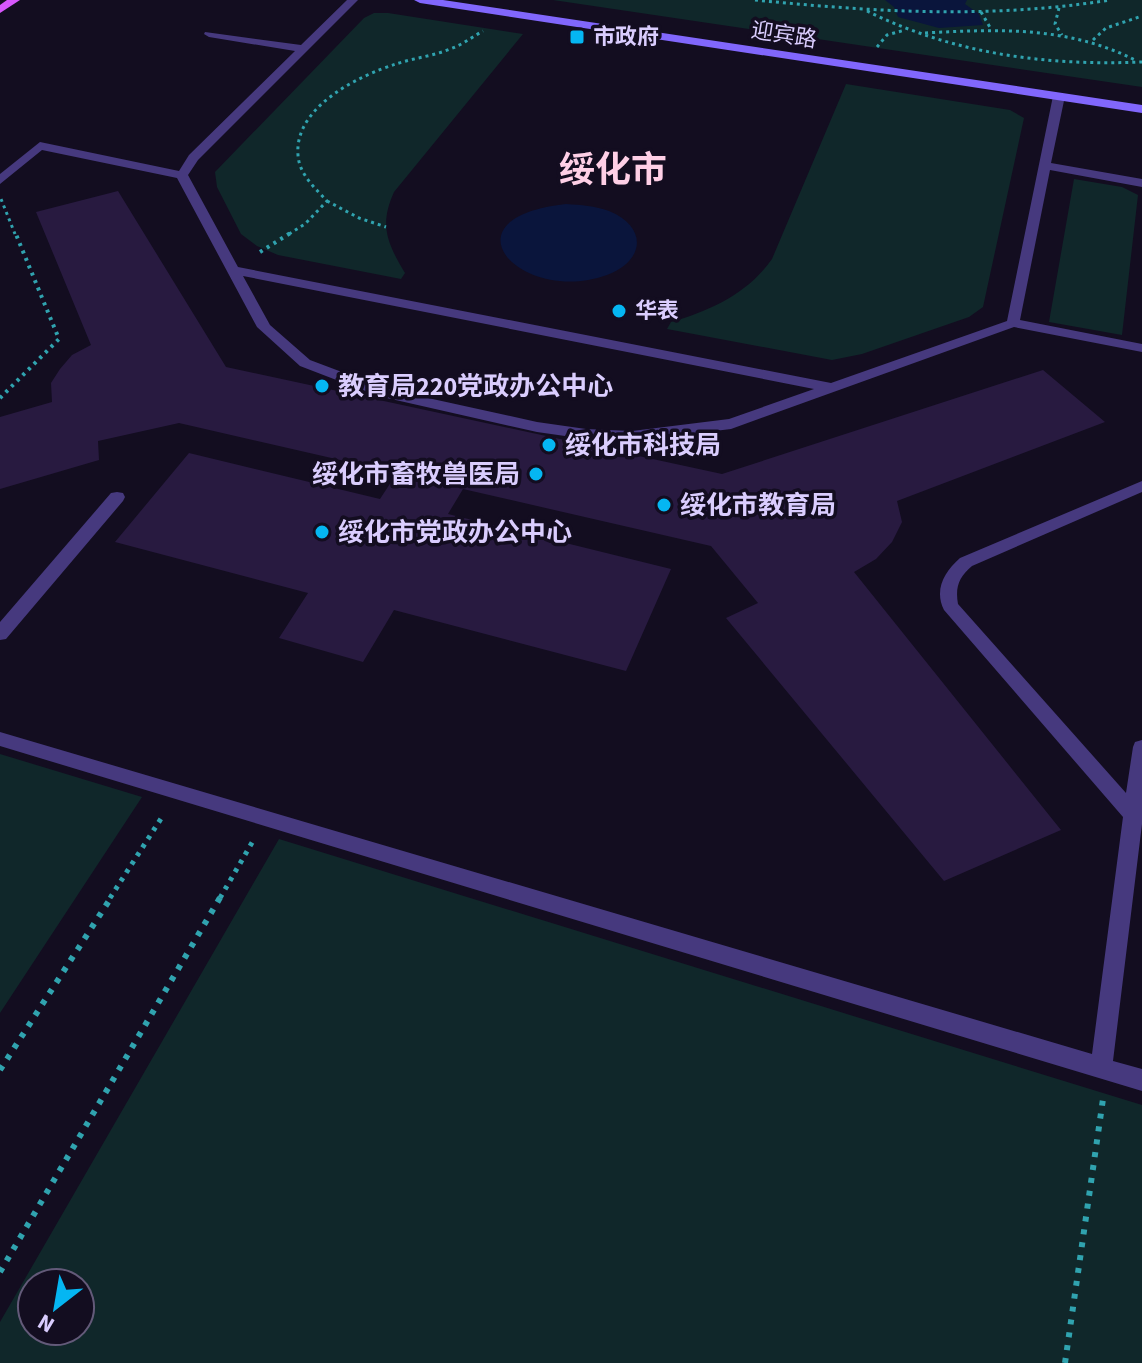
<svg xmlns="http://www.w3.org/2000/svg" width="1142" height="1363" viewBox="0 0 1142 1363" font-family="'Source Sans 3','Noto Sans SC',sans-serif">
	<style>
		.green { fill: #10272a; fill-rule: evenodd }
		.water { fill: #0a153c }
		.building { fill: #281a40 }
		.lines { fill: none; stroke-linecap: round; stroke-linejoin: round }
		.path-far3 { stroke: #30a3af; stroke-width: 3; stroke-dasharray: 3 4; stroke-linecap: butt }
		.path-far2 { stroke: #30a3af; stroke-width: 4; stroke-dasharray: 3 5; stroke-linecap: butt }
		.path-far1 { stroke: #30a3af; stroke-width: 5; stroke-dasharray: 4 6; stroke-linecap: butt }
		.path { stroke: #30a3af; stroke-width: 6; stroke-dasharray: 5 8; stroke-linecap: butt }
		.service { fill: #46397e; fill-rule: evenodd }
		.secondary { fill: #8167fc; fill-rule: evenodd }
		.primary { fill: #d757fb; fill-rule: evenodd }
		.poi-dot { fill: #05b6f2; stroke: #130d20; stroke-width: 3 }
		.labels { text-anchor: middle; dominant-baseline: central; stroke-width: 7; stroke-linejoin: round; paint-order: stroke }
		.far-street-label { font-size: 22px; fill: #dacdfe; stroke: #130d20 }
		.far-poi-label { font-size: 22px; font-weight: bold; fill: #dacdfe; stroke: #130d20; text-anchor: start }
		.poi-label { font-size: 26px; font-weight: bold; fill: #dacdfe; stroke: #130d20; text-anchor: start }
		.far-town-label { font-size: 36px; font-weight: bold; fill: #fecfe6; stroke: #130d20 }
	</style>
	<rect width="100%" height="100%" fill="#130d20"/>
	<!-- green -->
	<path class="green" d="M 553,0 L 1142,0 L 1142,87 Z
		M 388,13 L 523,34 L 394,192 C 379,225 387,243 405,273 L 401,279 L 278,255 L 257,246 L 241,234 L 217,187 L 215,172 L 364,18 L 374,13 Z
		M 846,84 L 1010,110 L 1024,118 L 983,307 L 969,317 L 862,354 L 832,360 L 667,329 L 671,322 C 711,310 747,294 772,259 Z
		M 1074,179 L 1122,187 L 1138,195 L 1122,335 L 1049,322 Z
		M 0,754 L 142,797 L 0,1013 Z
		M 279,839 L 1142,1105 L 1142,1363 L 0,1363 L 0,1322 ZM 32,1283 L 80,1283 L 80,1331 L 32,1331 Z"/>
	<!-- water -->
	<path class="water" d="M 885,0 L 967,0 L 965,4 L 979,14 L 983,25 L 939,28 L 898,17 L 894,7 Z
		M 566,204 C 581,205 595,206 609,211 C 648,227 645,261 607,275 C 521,306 439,218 566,204 Z"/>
	<!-- building -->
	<path class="building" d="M 118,191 L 226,367 L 722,474 L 1043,370 L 1105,422 L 897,501 L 902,522 L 892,542 L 876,559 L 854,572 L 1061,830 L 944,881 L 726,618 L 758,603 L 711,546 L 463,489 L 448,514 L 671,569 L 626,671 L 394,610 L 363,662 L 279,638 L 308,593 L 115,542 L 189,453 L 380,499 L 397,473 L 179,423 L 98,441 L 99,460 L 0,489 L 0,417 L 52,402 L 51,383 L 60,369 L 72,355 L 91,345 L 36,212 Z"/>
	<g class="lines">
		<!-- path-far3 -->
		<path class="path-far3" d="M 755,0 C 874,12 991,19 1110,0
			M 1059,8 L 1055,24 L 1062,35
			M 867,11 C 954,54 1046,66 1142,62
			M 981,12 L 991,29
			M 925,33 C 999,29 1069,26 1137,61
			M 1093,40 L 1106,28 L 1142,16
			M 877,47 L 887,35 L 905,30
			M 1,199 L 15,234
			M 327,201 L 359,218 L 386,227
			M 289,234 L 305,224 L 327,201 C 315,188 299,174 298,155 C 294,107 358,76 396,64 C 414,58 433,56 450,49 C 462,45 472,37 483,31"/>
		<!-- path-far2 -->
		<path class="path-far2" d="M 260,252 L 292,232
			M 0,398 L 59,339 L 15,232"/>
		<!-- path-far1 -->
		<path class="path-far1" d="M 110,898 L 164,814
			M 220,898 L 253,841"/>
		<!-- path -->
		<path class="path" d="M 0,1070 L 112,896
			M 0,1272 L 221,896
			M 1065,1363 L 1103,1099"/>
		<!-- service -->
		<path class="service" d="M 347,0 L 358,0 L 198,160 L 188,175 L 238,267 L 831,383 L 1007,321 L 1053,96 L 1059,93 L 1065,96 L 1051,163 L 1142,179 L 1142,187 L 1050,170 L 1020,320 L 1142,344 L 1142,352 L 1014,327 L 731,429 L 632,441 L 586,439 L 537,432 L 378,396 L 300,366 L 257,327 L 177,178 L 42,150 L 0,184 L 0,174 L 40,142 L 179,171 L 189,155 L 295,51 L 209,37 L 204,34 L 205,32 L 301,45 ZM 243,276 L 814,389 L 729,419 L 632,431 L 586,429 L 537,422 L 387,389 L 310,360 L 270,325 Z
			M 1142,481 L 1142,492 L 972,566 C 959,577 955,587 958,604 L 1126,793 L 1133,747 L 1135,742 L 1142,740 L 1142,824 L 1113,1061 L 1142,1069 L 1142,1091 L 0,746 L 0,732 L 1092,1054 L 1123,817 L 944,610 C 934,590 944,572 960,558 Z
			M 117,492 L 123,493 L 125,497 L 123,501 L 6,639 L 0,640 L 0,622 L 111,493 Z"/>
		<!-- secondary -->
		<path class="secondary" d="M 414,0 L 443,0 L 1142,105 L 1142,113 L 420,3 Z"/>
		<!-- primary -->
		<path class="primary" d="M 7,0 L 20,0 L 0,13 L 0,5 Z"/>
	</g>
	<!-- markers -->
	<g class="poi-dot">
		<rect x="569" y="29" width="16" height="16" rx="4"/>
		<circle cx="619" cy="311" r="8"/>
		<circle cx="322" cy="386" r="8"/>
		<circle cx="549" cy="445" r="8"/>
		<circle cx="536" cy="474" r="8"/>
		<circle cx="664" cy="505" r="8"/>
		<circle cx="322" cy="532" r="8"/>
	</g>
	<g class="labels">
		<!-- far-street labels -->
		<g class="far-street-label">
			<text transform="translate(784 35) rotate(9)">迎宾路</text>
		</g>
		<!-- far-poi labels -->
		<g class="far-poi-label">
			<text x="593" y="37">市政府</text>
			<text x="635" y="311">华表</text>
		</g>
		<!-- poi labels -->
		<g class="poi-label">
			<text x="338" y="386">教育局220党政办公中心</text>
			<text x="565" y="445">绥化市科技局</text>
			<text x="520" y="474" text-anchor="end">绥化市畜牧兽医局</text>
			<text x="680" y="505">绥化市教育局</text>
			<text x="338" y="532">绥化市党政办公中心</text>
		</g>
		<!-- far-town labels -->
		<g class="far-town-label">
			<text x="613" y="170">绥化市</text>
		</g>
	</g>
	<!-- north arrow -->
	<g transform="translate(56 1307) rotate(211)"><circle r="38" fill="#130d20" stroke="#635a79" stroke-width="2"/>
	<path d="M0-6L14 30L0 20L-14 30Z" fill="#05b6f2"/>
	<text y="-12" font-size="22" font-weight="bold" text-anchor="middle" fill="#dacdfe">N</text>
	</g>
</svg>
